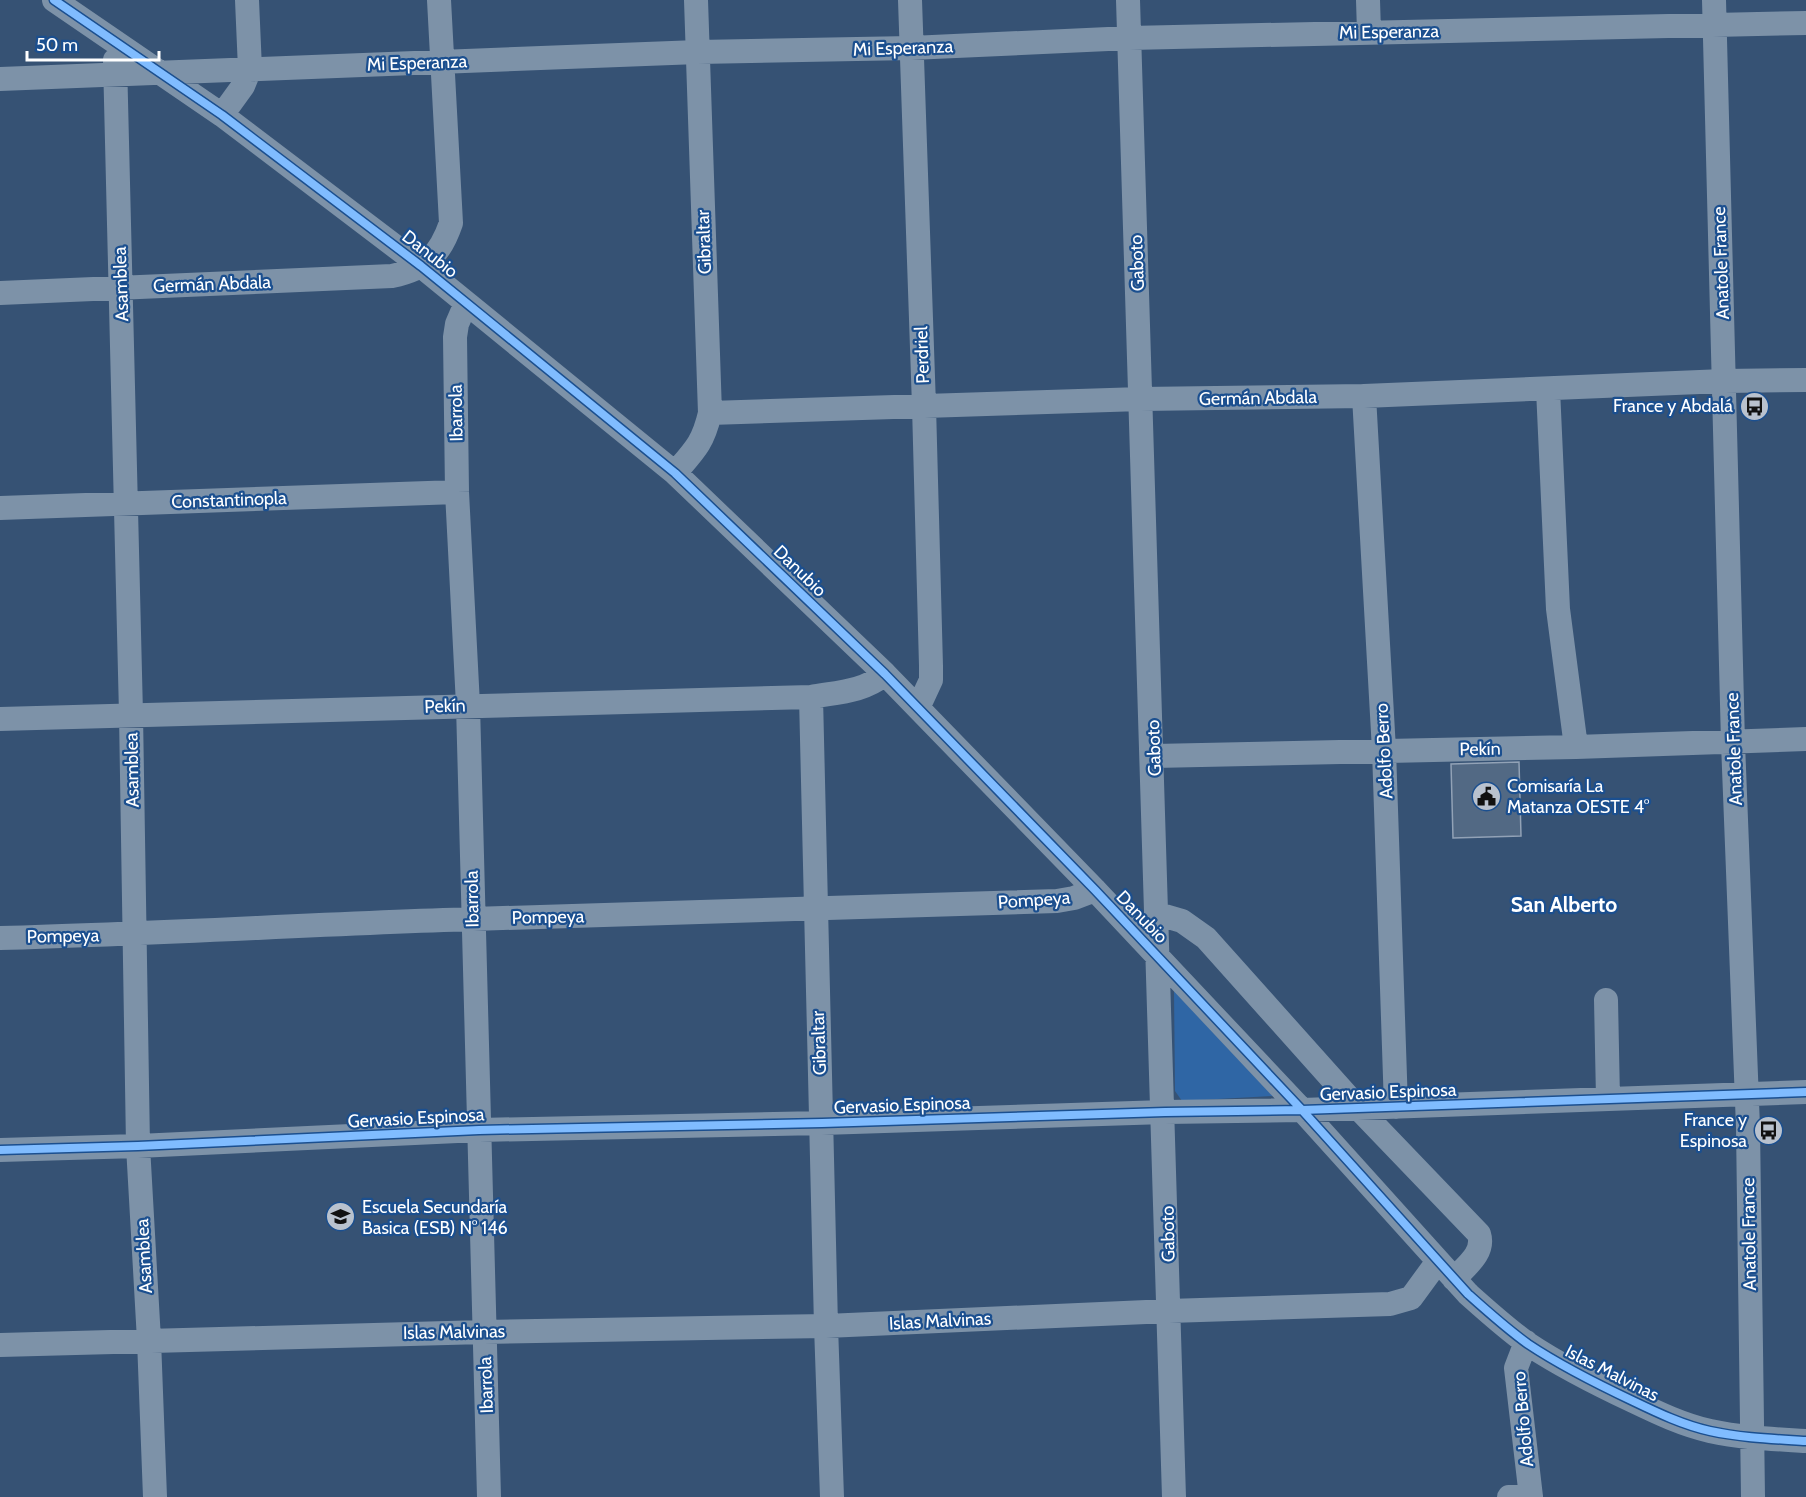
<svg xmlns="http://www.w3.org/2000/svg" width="1806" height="1497" viewBox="0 0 1806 1497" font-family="Cabin,sans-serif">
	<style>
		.green { fill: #2f66a5 }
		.building { fill: #526984; stroke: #92a2b6; stroke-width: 1.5 }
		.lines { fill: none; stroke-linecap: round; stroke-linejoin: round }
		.minor { stroke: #7d92a8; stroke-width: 24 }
		.cycleway-casing { stroke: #1b4f8f; stroke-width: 11 }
		.cycleway { stroke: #80bcff; stroke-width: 8 }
		.labels { text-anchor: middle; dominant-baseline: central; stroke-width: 4.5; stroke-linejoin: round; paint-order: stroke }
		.street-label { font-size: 18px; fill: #fff; stroke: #1b4f8f }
		.poi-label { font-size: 18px; fill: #fff; stroke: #1b4f8f; text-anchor: end }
		.quarter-label { font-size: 21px; font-weight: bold; fill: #fff; stroke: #1b4f8f }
	</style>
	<rect width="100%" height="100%" fill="#365274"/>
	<!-- green -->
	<path class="green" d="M 1174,991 L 1273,1096 L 1182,1101 L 1175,1091 Z"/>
	<!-- building -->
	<path class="building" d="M 1519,762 L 1521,836 L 1453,838 L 1451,764 Z"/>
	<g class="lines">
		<!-- minor -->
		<path class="minor" d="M 54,0 L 222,115 L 421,266 L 675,473 L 885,674 L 1095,890 L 1302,1110 L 1468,1294 C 1487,1311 1507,1329 1528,1344 C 1561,1366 1597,1384 1633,1401 C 1658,1413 1683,1425 1710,1431 C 1742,1438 1774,1439 1806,1441
			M 910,0 L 924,406 L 931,666 L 931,680 L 918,708
			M 1128,0 C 1146,499 1161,998 1174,1497
			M 1368,0 L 1369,32
			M 1714,0 L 1733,743 L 1748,1127 L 1753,1497
			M 115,60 L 131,714 L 138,1146 L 149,1340 L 155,1497
			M 0,79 L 698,52 L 911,48 L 1130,38 L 1806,23
			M 222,115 L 243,86 L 250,69 L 247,0
			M 0,293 L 392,276 C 426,269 440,255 451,223 L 439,0
			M 466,303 L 457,324 L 455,337 L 457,492 L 468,705 L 489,1497
			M 1548,389 L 1558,609 L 1576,747
			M 1364,396 L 1384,750 L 1396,1107
			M 710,413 L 1141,399 L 1364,396 L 1724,381 L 1806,380
			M 675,473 C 695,450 703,443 710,413 L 696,0
			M 0,508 L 457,492
			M 811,697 L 826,1326 L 832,1497
			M 0,719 L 811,697 C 839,692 863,692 885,674
			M 1154,756 L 1576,747 L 1806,739
			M 1158,914 L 1182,921 L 1206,938 L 1358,1108 L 1479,1234 C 1485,1253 1466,1266 1454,1279
			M 0,938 C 158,934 315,924 473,919 C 667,912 862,908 1057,901 L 1074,898 L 1095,890
			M 1606,1000 L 1608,1098
			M 0,1150 L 138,1146 L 479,1130 L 822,1123 L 1165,1112 L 1302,1110 L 1806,1092
			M 1526,1342 L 1516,1368 L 1531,1497
			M 0,1345 L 484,1332 L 826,1326 L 1169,1311 L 1390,1304 L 1411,1298 L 1438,1261
			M 1509,1497 L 1531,1496"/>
		<defs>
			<path id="cycleway" d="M 54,0 L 222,115 L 421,266 L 675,473 L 885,674 L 1095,890 L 1302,1110 L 1468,1294 C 1487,1311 1507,1329 1528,1344 C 1561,1366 1597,1384 1633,1401 C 1658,1413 1683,1425 1710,1431 C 1742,1438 1774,1439 1806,1441
				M 0,1150 L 138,1146 L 479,1130 L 822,1123 L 1165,1112 L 1302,1110 L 1806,1092"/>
		</defs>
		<!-- cycleway casing -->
		<use href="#cycleway" class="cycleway-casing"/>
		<!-- cycleway -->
		<use href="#cycleway" class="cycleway"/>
	</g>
	<!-- icons -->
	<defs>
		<symbol id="bus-disc" viewBox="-11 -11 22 22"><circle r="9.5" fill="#b9c2ce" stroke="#1b4f8f"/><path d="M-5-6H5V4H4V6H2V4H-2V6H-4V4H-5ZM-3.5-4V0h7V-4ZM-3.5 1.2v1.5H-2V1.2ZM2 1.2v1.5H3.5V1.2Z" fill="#111"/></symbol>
		<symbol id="civic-disc" viewBox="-11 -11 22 22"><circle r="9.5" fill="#b9c2ce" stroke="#1b4f8f"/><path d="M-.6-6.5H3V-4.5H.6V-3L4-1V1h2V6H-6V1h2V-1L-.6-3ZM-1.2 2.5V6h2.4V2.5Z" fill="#111"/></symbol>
		<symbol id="school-disc" viewBox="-11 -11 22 22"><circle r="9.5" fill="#b9c2ce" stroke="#1b4f8f"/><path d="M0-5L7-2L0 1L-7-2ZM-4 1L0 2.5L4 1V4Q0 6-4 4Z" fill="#111"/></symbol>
	</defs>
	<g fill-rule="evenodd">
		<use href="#bus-disc" x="1738" y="390" width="33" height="33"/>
		<use href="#civic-disc" x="1470" y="780" width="33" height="33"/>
		<use href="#bus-disc" x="1752" y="1114" width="33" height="33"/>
		<use href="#school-disc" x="324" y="1200" width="33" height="33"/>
	</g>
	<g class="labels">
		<!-- street labels -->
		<g class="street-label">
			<text transform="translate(1389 32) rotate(-1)">Mi Esperanza</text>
			<text transform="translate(903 48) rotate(-2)">Mi Esperanza</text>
			<text transform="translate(417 63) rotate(-2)">Mi Esperanza</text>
			<text transform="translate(704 242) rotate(-92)">Gibraltar</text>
			<text transform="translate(430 254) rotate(38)">Danubio</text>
			<text transform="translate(1137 263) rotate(-92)">Gaboto</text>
			<text transform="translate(1721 263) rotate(-92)">Anatole France</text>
			<text transform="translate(121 284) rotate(-92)">Asamblea</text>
			<text transform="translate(212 284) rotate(-2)">Germán Abdala</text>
			<text transform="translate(922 355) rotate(-92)">Perdriel</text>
			<text transform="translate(1258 398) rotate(-1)">Germán Abdala</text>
			<text transform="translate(456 413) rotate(-91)">Ibarrola</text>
			<text transform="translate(229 500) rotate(-2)">Constantinopla</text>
			<text transform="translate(800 571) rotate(44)">Danubio</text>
			<text transform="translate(445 706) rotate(-2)">Pekín</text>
			<text transform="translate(1154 748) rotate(-92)">Gaboto</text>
			<text transform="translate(1480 749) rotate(-1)">Pekín</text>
			<text transform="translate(1734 749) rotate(-92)">Anatole France</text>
			<text transform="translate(1384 751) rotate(-93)">Adolfo Berro</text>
			<text transform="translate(132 770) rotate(-91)">Asamblea</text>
			<text transform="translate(472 899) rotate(-91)">Ibarrola</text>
			<text transform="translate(1034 900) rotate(-4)">Pompeya</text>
			<text transform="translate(548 917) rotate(-1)">Pompeya</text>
			<text transform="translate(1142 917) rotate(46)">Danubio</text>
			<text transform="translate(63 936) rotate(-1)">Pompeya</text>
			<text transform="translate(819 1043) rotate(-92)">Gibraltar</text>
			<text transform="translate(1388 1092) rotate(-2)">Gervasio Espinosa</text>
			<text transform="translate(902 1105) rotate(-2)">Gervasio Espinosa</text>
			<text transform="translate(416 1118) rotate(-3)">Gervasio Espinosa</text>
			<text transform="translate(1168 1234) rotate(-91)">Gaboto</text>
			<text transform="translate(1749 1234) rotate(-91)">Anatole France</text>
			<text transform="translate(144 1256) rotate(-93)">Asamblea</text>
			<text transform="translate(940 1321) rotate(-3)">Islas Malvinas</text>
			<text transform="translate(454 1332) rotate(-1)">Islas Malvinas</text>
			<text transform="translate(1612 1373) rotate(27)">Islas Malvinas</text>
			<text transform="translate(486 1385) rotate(-92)">Ibarrola</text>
			<text transform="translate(1523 1419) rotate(-95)">Adolfo Berro</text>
		</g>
		<!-- poi labels -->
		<g class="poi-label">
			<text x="1733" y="406">France y Abdalá</text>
			<text x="1507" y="786" text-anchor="start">Comisaría La<tspan x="1507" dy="21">Matanza OESTE 4°</tspan></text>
			<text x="1747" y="1120">France y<tspan x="1747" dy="21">Espinosa</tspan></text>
			<text x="362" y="1207" text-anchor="start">Escuela Secundaría<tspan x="362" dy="21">Basica (ESB) N° 146</tspan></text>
		</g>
		<!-- quarter labels -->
		<g class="quarter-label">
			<text x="1564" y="904">San Alberto</text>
		</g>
	</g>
	<!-- scale -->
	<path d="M27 51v9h132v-9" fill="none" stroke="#ffffff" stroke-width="3"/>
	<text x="36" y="51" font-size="18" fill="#ffffff" stroke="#1b4f8f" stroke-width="4.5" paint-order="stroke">50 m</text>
</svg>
